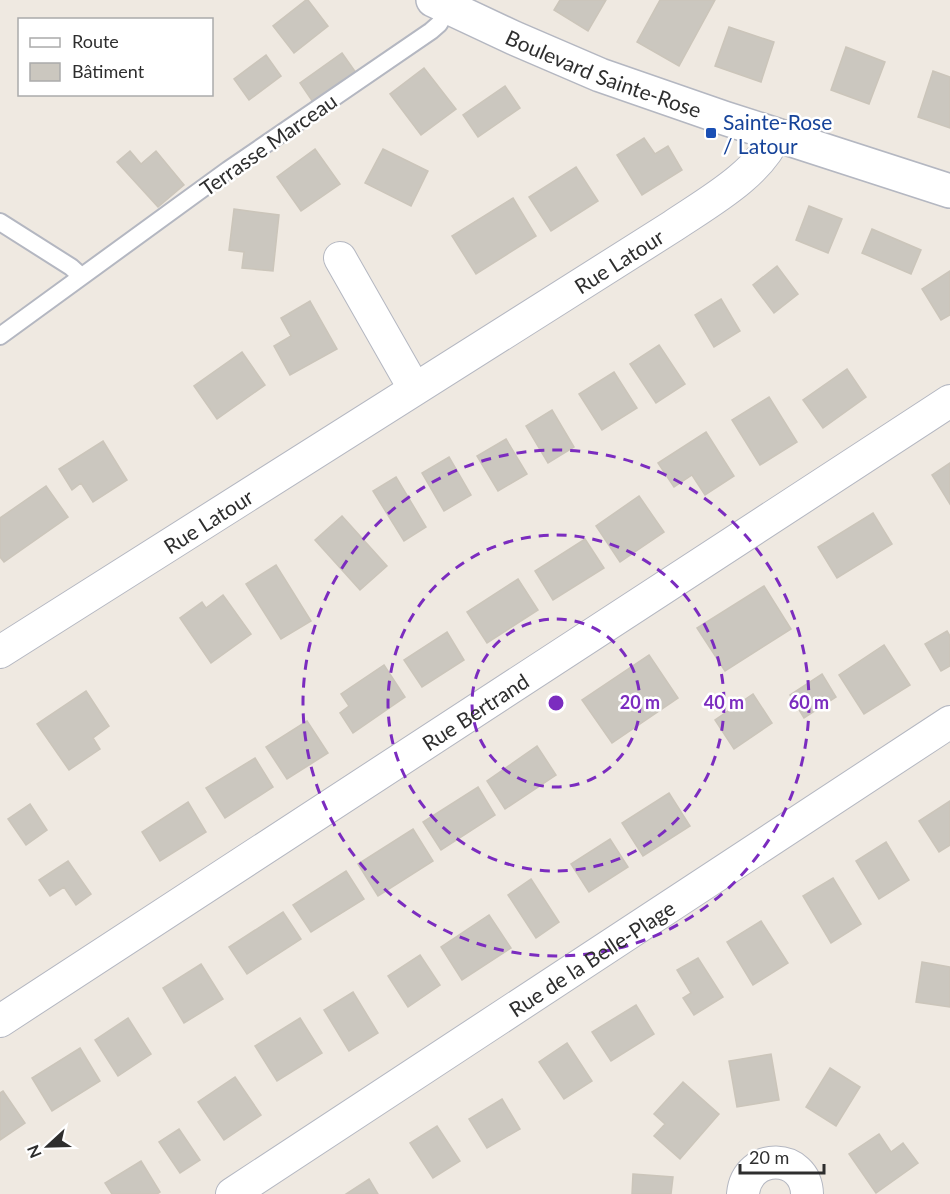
<svg xmlns="http://www.w3.org/2000/svg" width="950" height="1194" viewBox="0 0 950 1194" font-family="Lato,sans-serif">
	<style>
		.building { fill: #cbc7bf; stroke: #cbc5ba; stroke-width: 1.5 }
		.lines { fill: none; stroke-linecap: round; stroke-linejoin: round }
		.service-casing { stroke: #b4b7c1; stroke-width: 20 }
		.minor-casing { stroke: #b4b7c1; stroke-width: 34 }
		.tertiary-casing { stroke: #b4b7c1; stroke-width: 36 }
		.service { stroke: #fff; stroke-width: 16 }
		.minor { stroke: #fff; stroke-width: 32 }
		.tertiary { stroke: #fff; stroke-width: 33 }
		.ring { fill: none; stroke: #7b2cbf; stroke-width: 3; stroke-dasharray: 10 8 }
		.transit-dot { fill: #1a4fb4; stroke: #fff; stroke-width: 2 }
		.labels { text-anchor: middle; dominant-baseline: central; stroke-width: 5; stroke-linejoin: round; paint-order: stroke }
		.street-label { font-size: 21px; fill: #2e2e2e; stroke: #fff }
		.transit-label { font-size: 21px; fill: #164399; stroke: #fff; text-anchor: start }
		.centre { fill: #7b2cbf; stroke: #fff; stroke-width: 3 }
		.ring-label { font-size: 18px; text-anchor: middle; font-weight: bold; fill: #7b2cbf; stroke: #fff; stroke-width: 5; stroke-linejoin: round; paint-order: stroke }
	</style>
	<rect width="100%" height="100%" fill="#efe9e1"/>
	<!-- building -->
	<path class="building" d="M 306,0 L 308,0 L 328,26 L 294,53 L 273,26 Z
		M 560,0 L 606,0 L 588,31 L 554,10 Z
		M 660,0 L 715,0 L 679,66 L 637,42 Z
		M 729,27 L 774,42 L 761,82 L 715,66 Z
		M 846,47 L 885,62 L 869,104 L 831,90 Z
		M 342,53 L 359,77 L 317,108 L 300,83 Z
		M 266,55 L 281,76 L 249,100 L 234,79 Z
		M 424,68 L 456,109 L 421,135 L 390,94 Z
		M 933,71 L 950,77 L 950,128 L 918,117 Z
		M 505,86 L 520,108 L 478,137 L 463,115 Z
		M 644,138 L 655,154 L 668,146 L 682,170 L 642,195 L 617,155 Z
		M 315,149 L 340,184 L 301,211 L 277,177 Z
		M 383,149 L 428,171 L 411,206 L 365,183 Z
		M 130,151 L 141,164 L 156,151 L 184,185 L 158,207 L 117,162 Z
		M 576,167 L 598,201 L 551,231 L 529,197 Z
		M 513,198 L 536,236 L 476,274 L 452,236 Z
		M 809,206 L 842,219 L 828,253 L 796,240 Z
		M 234,209 L 279,215 L 273,271 L 242,268 L 244,252 L 229,250 Z
		M 872,229 L 921,250 L 911,274 L 862,253 Z
		M 777,266 L 798,294 L 774,313 L 753,285 Z
		M 950,271 L 950,315 L 941,320 L 922,289 Z
		M 721,299 L 740,331 L 714,347 L 695,315 Z
		M 310,301 L 337,349 L 290,375 L 274,346 L 291,336 L 281,318 Z
		M 659,345 L 685,384 L 656,403 L 630,364 Z
		M 242,352 L 265,385 L 217,419 L 194,386 Z
		M 847,369 L 866,397 L 823,428 L 803,400 Z
		M 614,372 L 637,408 L 602,430 L 579,394 Z
		M 769,397 L 797,442 L 760,465 L 732,420 Z
		M 552,410 L 574,447 L 548,463 L 526,426 Z
		M 706,432 L 734,476 L 705,495 L 692,475 L 674,487 L 658,463 Z
		M 506,439 L 527,474 L 498,491 L 477,456 Z
		M 103,441 L 127,480 L 93,502 L 81,483 L 72,490 L 59,469 Z
		M 449,457 L 471,495 L 444,511 L 422,473 Z
		M 950,463 L 950,504 L 932,475 Z
		M 396,477 L 426,527 L 404,541 L 373,491 Z
		M 46,486 L 68,517 L 4,562 L 0,557 L 0,518 Z
		M 639,496 L 664,532 L 620,562 L 596,526 Z
		M 873,513 L 892,544 L 837,578 L 818,547 Z
		M 342,516 L 387,566 L 360,590 L 315,540 Z
		M 585,539 L 604,568 L 553,600 L 535,571 Z
		M 276,565 L 311,621 L 281,639 L 246,584 Z
		M 518,579 L 538,610 L 487,643 L 467,612 Z
		M 764,586 L 791,629 L 725,671 L 697,628 Z
		M 223,595 L 251,634 L 211,663 L 180,618 L 202,602 L 206,608 Z
		M 947,631 L 950,636 L 950,666 L 941,671 L 925,644 Z
		M 447,632 L 464,660 L 422,687 L 404,660 Z
		M 884,645 L 910,685 L 864,714 L 839,675 Z
		M 649,655 L 678,698 L 612,743 L 582,700 Z
		M 384,665 L 405,697 L 353,733 L 340,713 L 349,706 L 341,694 Z
		M 822,674 L 836,697 L 804,718 L 790,695 Z
		M 86,691 L 109,726 L 93,738 L 100,749 L 69,770 L 37,724 Z
		M 753,694 L 772,723 L 734,749 L 715,720 Z
		M 307,721 L 328,753 L 287,779 L 266,747 Z
		M 537,746 L 556,775 L 505,809 L 487,781 Z
		M 255,758 L 273,787 L 225,818 L 206,788 Z
		M 478,787 L 495,815 L 441,850 L 423,822 Z
		M 669,793 L 690,826 L 643,856 L 622,823 Z
		M 950,801 L 950,845 L 939,852 L 919,821 Z
		M 188,802 L 206,832 L 160,861 L 142,832 Z
		M 30,804 L 47,830 L 26,845 L 8,819 Z
		M 413,829 L 433,861 L 378,896 L 358,864 Z
		M 610,839 L 628,867 L 589,892 L 571,864 Z
		M 886,842 L 909,880 L 879,899 L 856,861 Z
		M 68,861 L 91,894 L 76,905 L 64,887 L 50,896 L 39,880 Z
		M 346,871 L 364,899 L 311,932 L 293,905 Z
		M 833,878 L 861,924 L 831,943 L 803,896 Z
		M 531,879 L 559,922 L 536,938 L 508,895 Z
		M 283,912 L 301,939 L 247,974 L 229,947 Z
		M 489,915 L 511,948 L 462,980 L 441,947 Z
		M 761,921 L 788,963 L 753,985 L 727,942 Z
		M 420,955 L 440,985 L 408,1007 L 388,976 Z
		M 698,958 L 723,997 L 694,1015 L 683,998 L 691,993 L 677,970 Z
		M 922,962 L 950,967 L 950,1007 L 916,1002 Z
		M 201,964 L 223,999 L 184,1023 L 163,988 Z
		M 353,992 L 378,1033 L 349,1051 L 324,1010 Z
		M 636,1005 L 654,1034 L 611,1061 L 592,1032 Z
		M 128,1018 L 151,1054 L 118,1076 L 95,1040 Z
		M 300,1018 L 322,1053 L 277,1081 L 255,1046 Z
		M 567,1043 L 592,1081 L 564,1099 L 539,1062 Z
		M 80,1048 L 100,1081 L 52,1111 L 32,1078 Z
		M 771,1054 L 779,1100 L 737,1107 L 729,1061 Z
		M 830,1068 L 860,1087 L 836,1126 L 806,1107 Z
		M 235,1077 L 261,1115 L 224,1140 L 198,1102 Z
		M 683,1082 L 719,1114 L 680,1159 L 654,1136 L 665,1124 L 654,1114 Z
		M 3,1091 L 25,1123 L 0,1140 L 0,1093 Z
		M 502,1099 L 520,1129 L 487,1148 L 469,1119 Z
		M 437,1126 L 460,1161 L 433,1178 L 410,1143 Z
		M 179,1129 L 200,1160 L 180,1173 L 159,1142 Z
		M 879,1134 L 891,1152 L 903,1143 L 918,1163 L 876,1193 L 849,1154 Z
		M 141,1161 L 160,1192 L 157,1194 L 112,1194 L 105,1183 Z
		M 633,1174 L 673,1177 L 671,1194 L 632,1194 Z
		M 369,1179 L 378,1194 L 346,1194 Z"/>
	<g class="lines">
		<defs>
			<path id="service" d="M 0,222 L 71,267 L 81,276
				M 0,336 L 228,170 L 431,31 L 439,24 L 449,7"/>
			<g id="minor">
				<path d="M 340,258 L 414,388"/>
				<path id="s1" d="M 0,652 L 673,226 C 707,203 760,174 776,134"/>
				<path id="s2" d="M 0,1021 L 950,401"/>
				<path id="s3" d="M 232,1194 L 950,722"/>
				<path d="M 743,1194 C 747,1151 806,1153 807,1194"/>
			</g>
			<g id="tertiary">
				<path id="s4" d="M 433,0 L 514,38 L 600,75 L 724,118 L 950,191"/>
			</g>
		</defs>
		<!-- service casing -->
		<use href="#service" class="service-casing"/>
		<!-- minor casing -->
		<use href="#minor" class="minor-casing"/>
		<!-- tertiary casing -->
		<use href="#tertiary" class="tertiary-casing"/>
		<!-- service -->
		<use href="#service" class="service"/>
		<!-- minor -->
		<use href="#minor" class="minor"/>
		<!-- tertiary -->
		<use href="#tertiary" class="tertiary"/>
	</g>
	<!-- distance rings -->
	<g class="ring">
		<circle cx="556" cy="703" r="84"/>
		<circle cx="556" cy="703" r="168"/>
		<circle cx="556" cy="703" r="253"/>
	</g>
	<!-- markers -->
	<rect class="transit-dot" x="705" y="127" width="12" height="12" rx="3"/>
	<g class="labels">
		<!-- street labels -->
		<g class="street-label">
			<text stroke="none"><textPath href="#s4" startOffset="186">Boulevard Sainte-Rose</textPath></text>
			<text transform="translate(268 144) rotate(-35)">Terrasse Marceau</text>
			<text stroke="none"><textPath href="#s1" startOffset="732">Rue Latour</textPath></text>
			<text stroke="none"><textPath href="#s1" startOffset="246">Rue Latour</textPath></text>
			<text stroke="none"><textPath href="#s2" startOffset="567">Rue Bertrand</textPath></text>
			<text stroke="none"><textPath href="#s3" startOffset="430">Rue de la Belle-Plage</textPath></text>
		</g>
		<!-- transit labels -->
		<g class="transit-label">
			<text x="723" y="121">Sainte-Rose<tspan x="723" dy="24">/ Latour</tspan></text>
		</g>
	</g>
	<circle cx="556" cy="703" r="9" class="centre"/>
	<g class="ring-label">
		<text x="640" y="709">20 m</text>
		<text x="724" y="709">40 m</text>
		<text x="809" y="709">60 m</text>
	</g>
	<!-- legend -->
	<rect x="18" y="18" width="195" height="78" fill="#ffffff" stroke="#ababab" stroke-width="1.5"/>
	<rect x="30" y="38" width="30" height="9" fill="#ffffff" stroke="#ababab" stroke-width="1.5"/>
	<text x="72" y="48" font-size="18" fill="#2e2e2e">Route</text>
	<rect x="30" y="63" width="30" height="18" fill="#cbc7bf" stroke="#ababab" stroke-width="1.5"/>
	<text x="72" y="78" font-size="18" fill="#2e2e2e">Bâtiment</text>
	<!-- north arrow -->
	<g transform="translate(48 1146) rotate(248)" stroke="#ffffff" stroke-width="4.5" paint-order="stroke">
	<path d="M0-4.5L10 22L0 15L-10 22Z" fill="#2e2e2e"/>
	<text y="-9" font-size="16" font-weight="bold" text-anchor="middle" fill="#2e2e2e">N</text>
	</g>
	<!-- scale -->
	<path d="M740 1164v9h84v-9" fill="none" stroke="#2e2e2e" stroke-width="3"/>
	<text x="749" y="1164" font-size="18" fill="#2e2e2e" stroke="#ffffff" stroke-width="4.5" paint-order="stroke">20 m</text>
</svg>
